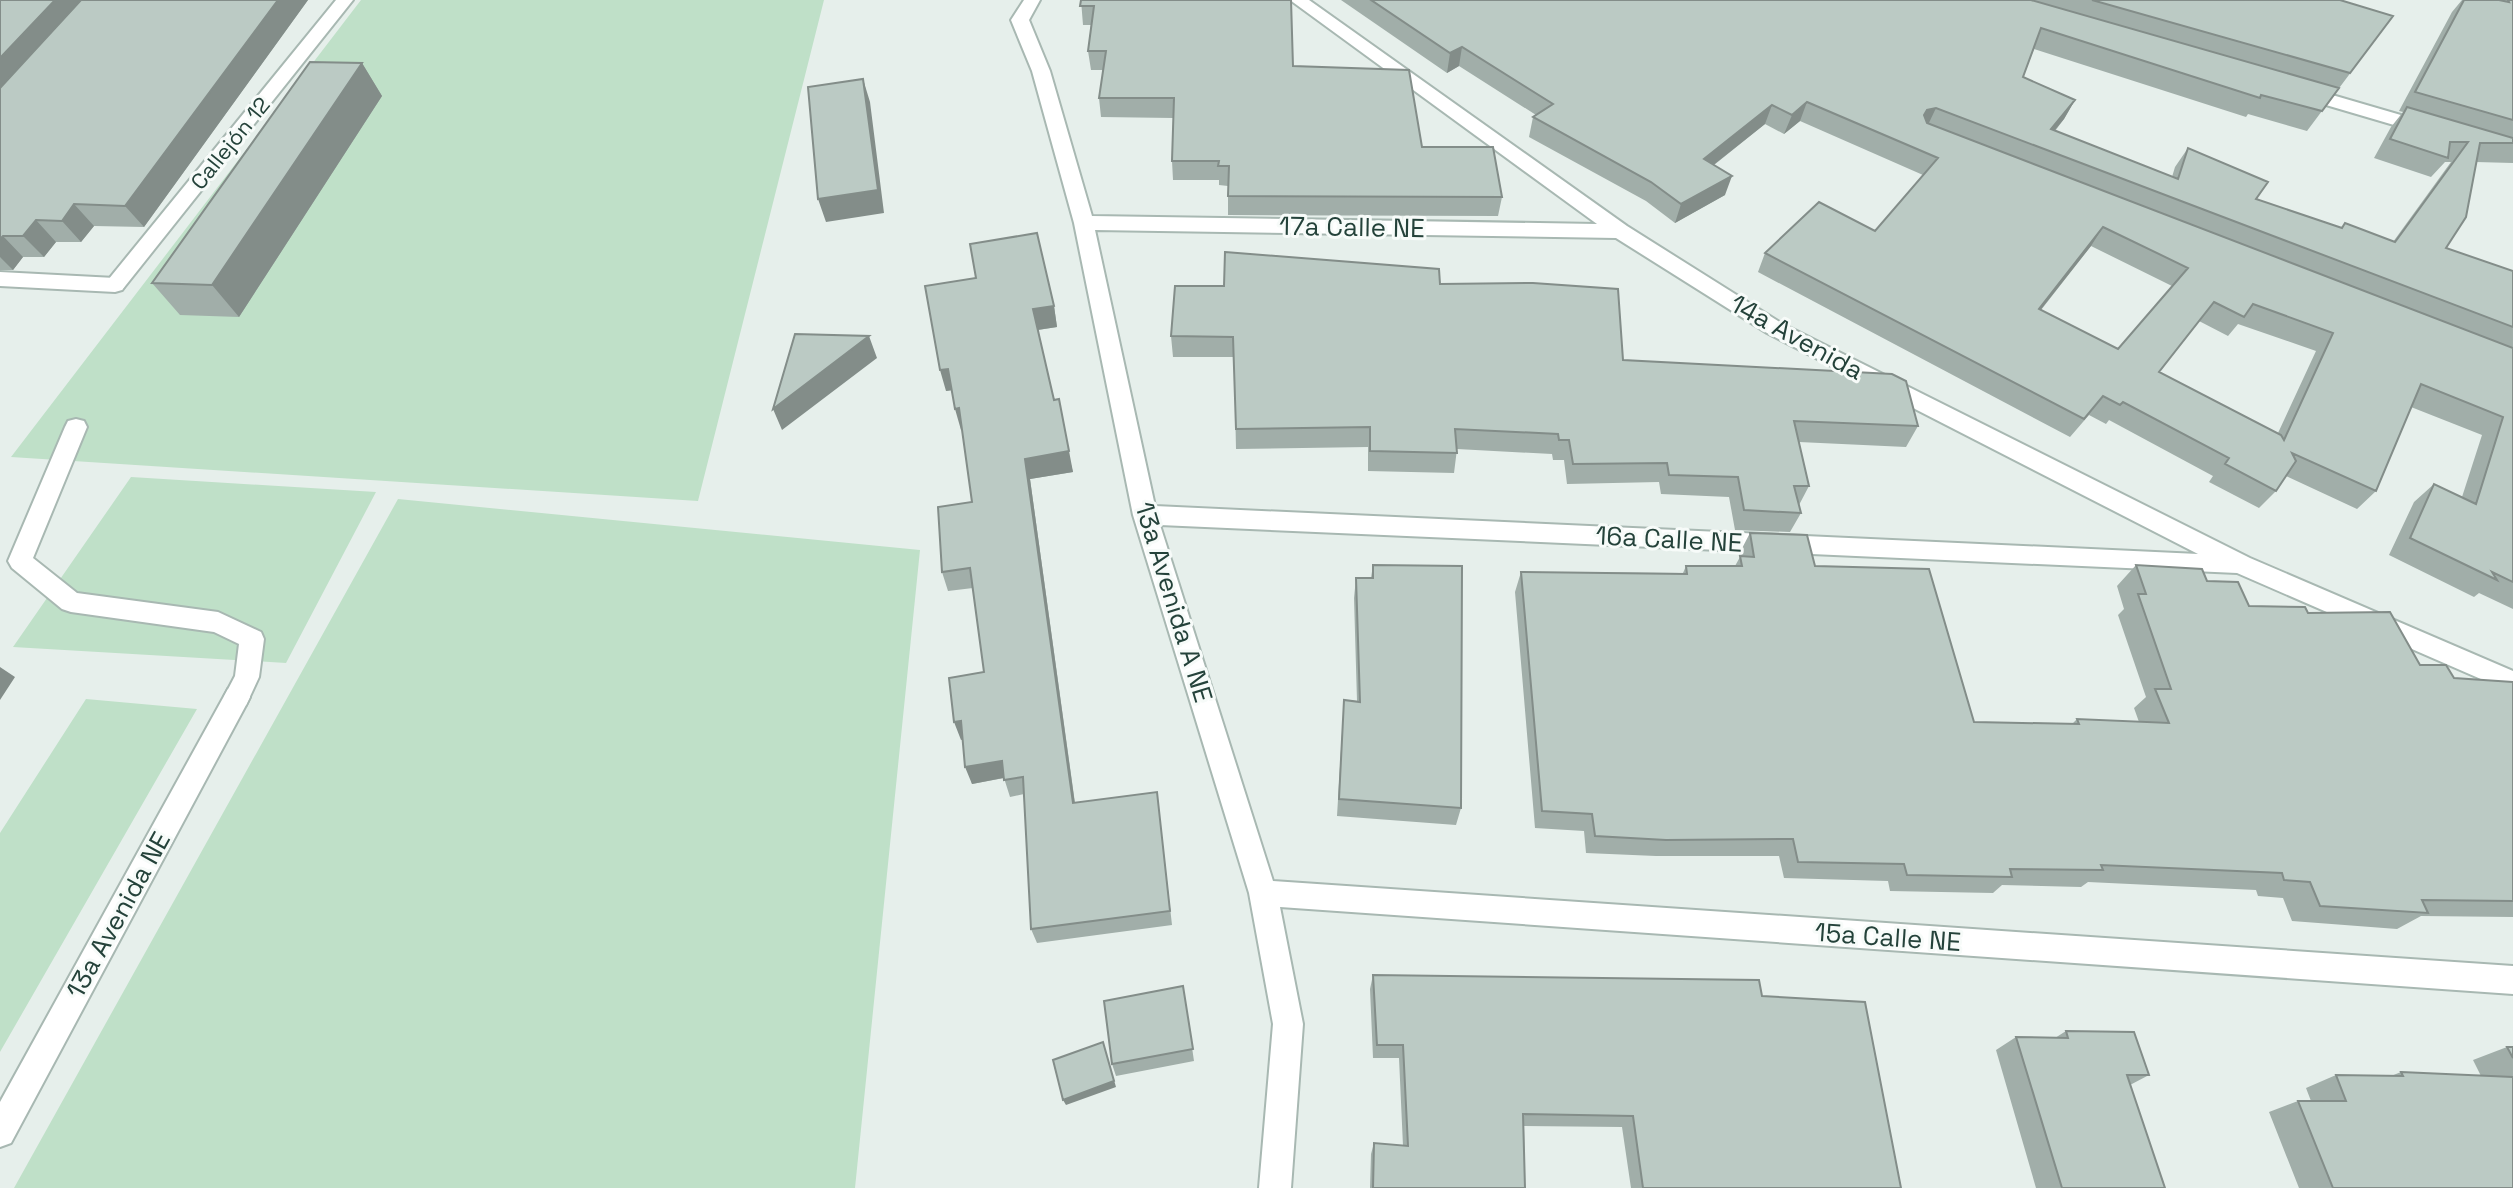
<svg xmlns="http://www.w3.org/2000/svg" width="2513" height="1188" viewBox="0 0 2513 1188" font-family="'Space Grotesk',sans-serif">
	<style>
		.green { fill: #bfe0c8 }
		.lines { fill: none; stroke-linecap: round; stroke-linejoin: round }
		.lane-casing { stroke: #a8b8b2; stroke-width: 4 }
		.street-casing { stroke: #a8b8b2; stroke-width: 4 }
		.lane { fill: #fff; fill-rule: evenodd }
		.street { fill: #fff; fill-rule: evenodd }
		.wall { fill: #a1aea9; fill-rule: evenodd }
		.shaded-wall { fill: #838d89 }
		.building { fill: #bbcac4; stroke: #838d89; stroke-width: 2; fill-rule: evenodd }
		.labels { text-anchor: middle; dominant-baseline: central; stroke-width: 6; stroke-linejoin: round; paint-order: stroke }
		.far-street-label { font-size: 22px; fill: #24423a; stroke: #f7fbf9 }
		.street-label { font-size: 26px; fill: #24423a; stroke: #f7fbf9 }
	</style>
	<rect width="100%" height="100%" fill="#e6efeb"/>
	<!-- green -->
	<path class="green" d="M 361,0 L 824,0 L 698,501 L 11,457 Z
		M 131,477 L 376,492 L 286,663 L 13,647 Z
		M 398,499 L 920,550 L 855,1188 L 14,1188 Z
		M 86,699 L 197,709 L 0,1052 L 0,833 Z"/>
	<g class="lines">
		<defs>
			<path id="lane" d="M 336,0 L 353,0 L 122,290 L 108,290 L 105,285 L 108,280 Z
				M 2298,85 L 2435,125 L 2437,129 L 2428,135 L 2292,95 L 2289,91 L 2292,87 Z
				M 76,419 L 84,421 L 87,427 L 33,558 L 77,593 L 218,612 L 261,632 L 264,639 L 259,677 L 246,705 L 237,708 L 228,705 L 224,697 L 235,676 L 239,644 L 214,632 L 71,612 L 62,609 L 12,568 L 8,561 L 65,427 L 68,421 Z"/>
			<path id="street" d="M 1024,0 L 1040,0 L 1029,20 L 1050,71 L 1092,216 L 1597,224 L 1290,0 L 1309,0 L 1627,226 L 1781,323 L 2250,558 L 2513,671 L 2513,693 L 2237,573 L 1160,525 L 1273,881 L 2513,966 L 2513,994 L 1280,907 L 1303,1024 L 1291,1188 L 1259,1188 L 1273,1024 L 1249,893 L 1133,515 L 1074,223 L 1032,71 L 1011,20 ZM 1095,230 L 1616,238 L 1767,333 L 2198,554 L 1155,506 Z
				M 0,272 L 115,278 L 122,280 L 125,285 L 122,290 L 115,292 L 0,286 Z
				M 237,686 L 246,689 L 250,697 L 246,705 L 11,1143 L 0,1147 L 0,1102 L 228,689 Z"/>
		</defs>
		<!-- lane casing -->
		<use href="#lane" class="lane-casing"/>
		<!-- street casing -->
		<use href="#street" class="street-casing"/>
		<!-- lane -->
		<use href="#lane" class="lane"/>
		<!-- street -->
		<use href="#street" class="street"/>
	</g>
	<!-- wall -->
	<path class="wall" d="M 0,0 L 308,0 L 144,227 L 94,226 L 81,242 L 56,242 L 44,257 L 23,257 L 13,270 L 0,270 Z
		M 1081,0 L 1293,66 L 1502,197 L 1498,216 L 1228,215 L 1228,186 L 1219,185 L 1219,180 L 1173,180 L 1172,161 L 1173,118 L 1101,117 L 1099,98 L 1103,70 L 1091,70 L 1088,51 L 1091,25 L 1083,25 Z
		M 1341,0 L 2340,0 L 2393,16 L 2307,131 L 2248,114 L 2246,117 L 2034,49 L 2023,77 L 2075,100 L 2064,119 L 2055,131 L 2172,177 L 2175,167 L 2188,148 L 2256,199 L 2341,228 L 2345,223 L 2393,242 L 2451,162 L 2445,162 L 2431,177 L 2374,158 L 2391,127 L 2403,112 L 2399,111 L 2452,12 L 2462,0 L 2513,0 L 2513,163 L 2476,162 L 2446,248 L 2513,271 L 2513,609 L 2479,593 L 2474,597 L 2389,555 L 2414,502 L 2434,484 L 2462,497 L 2482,435 L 2411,407 L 2376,491 L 2357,509 L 2286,476 L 2276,491 L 2259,508 L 2209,482 L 2213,476 L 2109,420 L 2106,424 L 2089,415 L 2070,437 L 1758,272 L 1765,253 L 1875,231 L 1923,175 L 1800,121 L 1784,134 L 1765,124 L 1714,165 L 1725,195 L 1675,223 L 1646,201 L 1529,137 L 1533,117 L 1536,115 L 1459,66 L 1447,73 ZM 2091,246 L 2172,286 L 2118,349 L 2041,310 ZM 2199,321 L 2228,336 L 2238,324 L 2316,351 L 2278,433 L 2159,372 Z
		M 362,63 L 382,96 L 239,317 L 180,315 L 152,283 Z
		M 1440,284 L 1623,360 L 1918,426 L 1906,447 L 1799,442 L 1809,486 L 1799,505 L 1801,513 L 1790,532 L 1735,530 L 1729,497 L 1661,494 L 1659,482 L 1567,484 L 1564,460 L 1553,460 L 1552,454 L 1457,449 L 1454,473 L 1368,471 L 1368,447 L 1236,449 L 1234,357 L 1173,357 L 1171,336 L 1224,286 Z
		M 1054,306 L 1057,327 L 1038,330 L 1054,400 L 1073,472 L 1030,479 L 1075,803 L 1157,792 L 1172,925 L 1037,943 L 1031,929 L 1024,794 L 1010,797 L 1004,778 L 972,784 L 962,739 L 961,740 L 984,672 L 973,588 L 948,591 L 942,572 L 972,502 L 962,429 L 952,390 L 946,391 Z
		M 1750,533 L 1815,566 L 1974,722 L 2072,724 L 2077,719 L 2139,722 L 2134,708 L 2146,697 L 2118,615 L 2124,609 L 2117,586 L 2136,565 L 2207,581 L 2249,606 L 2308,613 L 2420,665 L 2454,678 L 2513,682 L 2513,917 L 2421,916 L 2397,929 L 2292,921 L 2283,898 L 2258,896 L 2256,890 L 2088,882 L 2081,887 L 2002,885 L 1993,893 L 1890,891 L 1888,881 L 1784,878 L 1779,856 L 1656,856 L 1586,853 L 1584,831 L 1535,828 L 1515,592 L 1521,572 L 1683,573 L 1686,566 L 1735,566 L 1740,557 L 1739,554 Z
		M 1373,565 L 1461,808 L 1456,825 L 1337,816 L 1344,700 L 1357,701 L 1354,598 L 1356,578 L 1371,578 Z
		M 1373,975 L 1762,996 L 1901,1188 L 1631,1188 L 1622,1127 L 1524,1126 L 1525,1188 L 1370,1188 L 1371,1154 L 1374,1143 L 1403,1146 L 1399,1058 L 1373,1058 L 1370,989 Z
		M 1183,986 L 1194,1061 L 1116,1076 L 1112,1064 Z
		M 2066,1031 L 2149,1075 L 2130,1085 L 2165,1188 L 2036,1188 L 1996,1050 L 2016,1037 L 2055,1038 Z
		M 2507,1047 L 2513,1047 L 2513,1188 L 2299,1188 L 2269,1112 L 2298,1101 L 2311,1101 L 2306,1088 L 2336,1075 L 2391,1076 L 2401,1072 L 2481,1076 L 2473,1060 Z"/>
	<!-- shaded-wall -->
	<path class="shaded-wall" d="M 55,0 L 92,0 L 0,100 L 0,58 Z
		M 278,0 L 308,0 L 144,227 L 125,206 Z
		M 1462,47 L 1459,66 L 1447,73 L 1450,53 Z
		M 362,63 L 382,96 L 239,317 L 212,285 Z
		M 863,79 L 870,102 L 884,213 L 826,222 L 818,199 Z
		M 2075,100 L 2064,119 L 2040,148 L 2051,129 Z
		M 1807,102 L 1800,121 L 1784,134 L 1792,115 Z
		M 1772,105 L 1765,124 L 1697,178 L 1704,159 Z
		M 1936,108 L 1927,127 L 1924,115 L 1927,110 Z
		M 1732,176 L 1725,195 L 1675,223 L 1681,204 Z
		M 74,204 L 94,226 L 81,242 L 62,221 Z
		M 36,220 L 56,242 L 44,257 L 23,236 Z
		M 2103,227 L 2091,246 L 2027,327 L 2039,309 Z
		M 3,236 L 23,257 L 13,270 L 0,257 L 0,239 Z
		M 1054,306 L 1057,327 L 1037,330 L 1033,309 Z
		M 869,336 L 877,358 L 782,430 L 773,409 Z
		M 948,369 L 953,390 L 946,391 L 940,370 Z
		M 959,408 L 964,429 L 961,430 L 955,409 Z
		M 1069,451 L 1073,472 L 1030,479 L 1077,819 L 1073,803 L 1025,459 Z
		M 0,667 L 15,677 L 0,700 Z
		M 961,721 L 967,738 L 961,740 L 954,722 Z
		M 1002,761 L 1008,777 L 972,784 L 965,767 Z
		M 1103,1042 L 1116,1087 L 1066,1105 L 1063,1100 Z"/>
	<!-- building -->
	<path class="building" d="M 0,0 L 55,0 L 0,58 Z
		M 81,0 L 278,0 L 125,206 L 74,204 L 62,221 L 36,220 L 23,236 L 3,236 L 0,239 L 0,88 Z
		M 1081,0 L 1291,0 L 1293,66 L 1409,70 L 1422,147 L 1493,147 L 1502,197 L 1228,196 L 1229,166 L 1218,166 L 1219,161 L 1172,161 L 1174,98 L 1099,98 L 1106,51 L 1088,51 L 1094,6 L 1080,6 Z
		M 1371,0 L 2031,0 L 2339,88 L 2322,111 L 2261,95 L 2260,98 L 2041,28 L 2023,77 L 2075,100 L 2051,129 L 2178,179 L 2188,148 L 2268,182 L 2256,199 L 2342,228 L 2345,223 L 2395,242 L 2468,142 L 2450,142 L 2448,158 L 2390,139 L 2407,107 L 2513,138 L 2513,143 L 2480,143 L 2466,217 L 2446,248 L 2513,271 L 2513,327 L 1936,108 L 1927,110 L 1924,115 L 1927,123 L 2513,348 L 2513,582 L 2492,572 L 2497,580 L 2410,538 L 2434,484 L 2476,504 L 2503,417 L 2421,384 L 2376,491 L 2292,453 L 2296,461 L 2276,491 L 2225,464 L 2229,458 L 2123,402 L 2120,405 L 2103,396 L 2084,419 L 1765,253 L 1819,202 L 1875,231 L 1938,158 L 1807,102 L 1792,115 L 1772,105 L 1704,159 L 1732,176 L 1681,204 L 1651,182 L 1533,117 L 1553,104 L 1462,47 L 1450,53 ZM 2103,227 L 2188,268 L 2118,349 L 2039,309 ZM 2214,302 L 2244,317 L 2253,304 L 2333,333 L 2284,440 L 2281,435 L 2159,372 Z
		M 2092,0 L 2340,0 L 2393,16 L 2350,73 Z
		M 2464,0 L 2499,0 L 2509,2 L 2508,0 L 2513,0 L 2513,120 L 2415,92 Z
		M 310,62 L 362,63 L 212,285 L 152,283 Z
		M 863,79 L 878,190 L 818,199 L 808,87 Z
		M 1037,233 L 1054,306 L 1033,309 L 1054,400 L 1059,399 L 1069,451 L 1025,459 L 1073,803 L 1157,792 L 1170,911 L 1031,929 L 1023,777 L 1004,780 L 1002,761 L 965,767 L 961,721 L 954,722 L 949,678 L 984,672 L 970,568 L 942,572 L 938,507 L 972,502 L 959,408 L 955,409 L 948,369 L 940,370 L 925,286 L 976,278 L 970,244 Z
		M 1225,252 L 1439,269 L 1440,284 L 1533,283 L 1618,289 L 1623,360 L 1892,374 L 1906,381 L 1918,426 L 1794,421 L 1809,486 L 1794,486 L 1801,513 L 1744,510 L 1738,477 L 1669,475 L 1667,463 L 1573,464 L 1569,440 L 1559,440 L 1558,434 L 1455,429 L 1457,453 L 1370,451 L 1370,427 L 1236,429 L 1233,337 L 1171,336 L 1175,286 L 1224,286 Z
		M 795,334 L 869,336 L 773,409 Z
		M 1750,533 L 1807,535 L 1815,566 L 1929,569 L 1974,722 L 2079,724 L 2077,719 L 2169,723 L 2155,689 L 2171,689 L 2138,594 L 2146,594 L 2136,565 L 2202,569 L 2207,581 L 2238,582 L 2249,606 L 2305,607 L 2308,613 L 2390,612 L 2420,665 L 2446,665 L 2454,678 L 2513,682 L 2513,901 L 2422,900 L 2428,913 L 2320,906 L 2310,882 L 2284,880 L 2282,873 L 2101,865 L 2103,870 L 2010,869 L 2012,877 L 1907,875 L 1904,864 L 1798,862 L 1793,839 L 1666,840 L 1595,836 L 1592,814 L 1542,811 L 1521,572 L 1687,574 L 1686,566 L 1742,566 L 1740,556 L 1754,557 Z
		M 1373,565 L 1462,566 L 1461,808 L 1339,799 L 1344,700 L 1360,702 L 1356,578 L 1373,578 Z
		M 1373,975 L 1759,980 L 1762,996 L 1865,1002 L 1901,1188 L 1643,1188 L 1633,1116 L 1523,1114 L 1525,1188 L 1373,1188 L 1374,1143 L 1408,1146 L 1403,1045 L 1377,1045 Z
		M 1183,986 L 1193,1049 L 1112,1064 L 1104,1001 Z
		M 2066,1031 L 2134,1032 L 2149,1075 L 2127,1075 L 2165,1188 L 2062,1188 L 2016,1037 L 2068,1038 Z
		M 1103,1042 L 1114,1081 L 1063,1100 L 1053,1060 Z
		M 2507,1047 L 2513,1047 L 2513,1058 Z
		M 2401,1072 L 2513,1077 L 2513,1188 L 2333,1188 L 2298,1101 L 2346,1101 L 2336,1075 L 2403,1076 Z"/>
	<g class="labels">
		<!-- far-street labels -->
		<g class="far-street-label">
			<text transform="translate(230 143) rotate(-51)">Callejón 12</text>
		</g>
		<!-- street labels -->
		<g class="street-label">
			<text transform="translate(1352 227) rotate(1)">17a Calle NE</text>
			<text transform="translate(1797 337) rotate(29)">14a Avenida</text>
			<text transform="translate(1669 539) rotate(3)">16a Calle NE</text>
			<text transform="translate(1174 602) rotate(73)">13a Avenida A NE</text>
			<text transform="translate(118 915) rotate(-61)">13a Avenida NE</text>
			<text transform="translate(1888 937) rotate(4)">15a Calle NE</text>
		</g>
	</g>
</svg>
